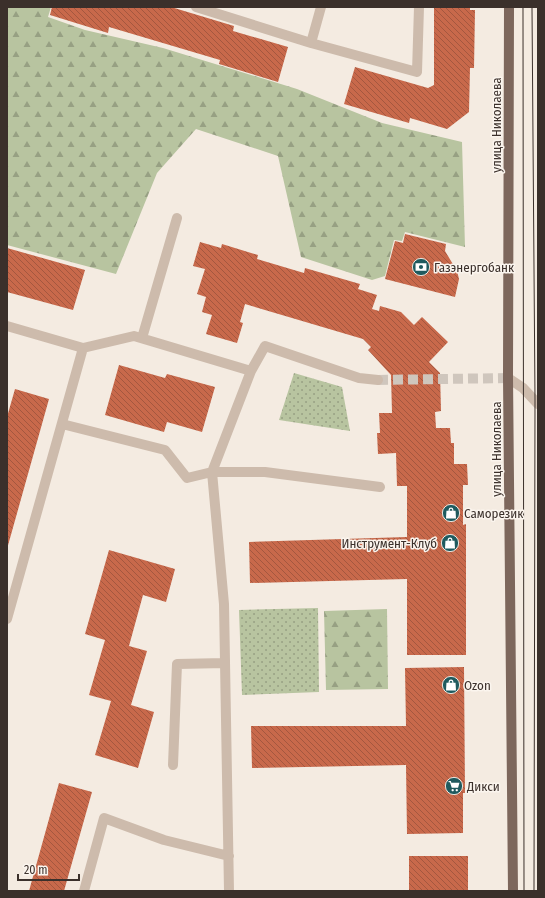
<svg xmlns="http://www.w3.org/2000/svg" width="545" height="898" viewBox="0 0 545 898" font-family="'Fira Sans Condensed',sans-serif">
	<style>
		.forest { fill: url(#forest-firs) }
		.park { fill: url(#park-dots) }
		.building { fill: url(#building-back-hatch) }
		.lines { fill: none; stroke-linecap: round; stroke-linejoin: round }
		.street-tunnel { stroke: #cfc6bd; stroke-width: 10; stroke-dasharray: 10 5; stroke-linecap: butt }
		.lane { stroke: #cdbbac; stroke-width: 10 }
		.street { stroke: #cdbbac; stroke-width: 10 }
		.primary { stroke: #7d675c; stroke-width: 10 }
		.tram { stroke: #3b302b; stroke-width: 1 }
		.labels { text-anchor: middle; dominant-baseline: central; stroke-width: 3; stroke-linejoin: round; paint-order: stroke }
		.street-label { font-size: 13px; fill: #3b302b; stroke: #fbf5ee }
		.poi-label { font-size: 13px; fill: #3b302b; stroke: #fbf5ee; text-anchor: start }
	</style>
	<defs>
		<pattern id="forest-firs" width="22" height="20" patternUnits="userSpaceOnUse"><rect width="22" height="20" fill="#b8c4a0"/><path d="M5 1l3.5 6h-7zM16 11l3.5 6h-7z" fill="#97a083"/></pattern>
		<pattern id="park-dots" width="8" height="8" patternUnits="userSpaceOnUse"><rect width="8" height="8" fill="#b8c4a0"/><path d="M2 2h.1M6 6h.1" fill="none" stroke="#97a083" stroke-width="1.8" stroke-linecap="round"/></pattern>
		<pattern id="building-back-hatch" width="6" height="6" patternUnits="userSpaceOnUse"><rect width="6" height="6" fill="#c8694b"/><path d="M-1 5l2 2M0 0l6 6M5-1l2 2" fill="none" stroke="#a4573f"/></pattern>
	</defs>
	<rect width="100%" height="100%" fill="#f4ebe1"/>
	<!-- forest -->
	<path class="forest" d="M 7,7 L 51,7 L 48,17 L 85,30 L 163,48 L 297,89 L 382,123 L 462,142 L 465,247 L 405,232 L 402,241 L 394,240 L 385,276 L 372,280 L 301,257 L 278,156 L 196,129 L 157,173 L 116,274 L 7,245 Z
		M 387,609 L 388,689 L 326,690 L 324,611 Z"/>
	<!-- park -->
	<path class="park" d="M 294,373 L 342,387 L 350,431 L 279,420 Z
		M 318,608 L 319,692 L 242,695 L 239,610 Z"/>
	<!-- building -->
	<path class="building" d="M 52,7 L 171,7 L 234,26 L 233,31 L 288,47 L 278,82 L 219,64 L 220,60 L 109,27 L 108,33 L 50,15 Z
		M 434,7 L 470,7 L 470,10 L 475,10 L 474,68 L 470,68 L 469,112 L 447,129 L 410,118 L 409,123 L 344,104 L 355,67 L 428,88 L 434,85 Z
		M 405,234 L 446,244 L 445,251 L 457,271 L 459,279 L 455,297 L 385,279 L 395,241 L 403,243 Z
		M 200,242 L 221,248 L 222,244 L 258,255 L 257,259 L 304,273 L 305,268 L 360,284 L 358,289 L 377,295 L 372,309 L 379,311 L 380,306 L 401,312 L 414,325 L 422,317 L 448,342 L 429,362 L 440,373 L 441,411 L 435,412 L 436,428 L 450,428 L 451,443 L 454,443 L 454,464 L 467,464 L 468,485 L 463,485 L 463,525 L 466,524 L 466,655 L 407,655 L 407,579 L 250,583 L 249,542 L 407,537 L 407,486 L 397,486 L 396,453 L 378,454 L 377,433 L 380,433 L 379,413 L 392,413 L 391,375 L 368,350 L 371,347 L 363,339 L 245,304 L 240,322 L 243,323 L 237,343 L 206,334 L 212,315 L 202,312 L 206,297 L 197,294 L 205,269 L 193,266 Z
		M 7,248 L 85,270 L 73,310 L 7,292 Z
		M 119,365 L 165,378 L 167,374 L 215,387 L 202,432 L 167,422 L 164,432 L 105,415 Z
		M 15,389 L 49,399 L 7,549 L 7,417 Z
		M 109,550 L 175,569 L 166,602 L 143,595 L 129,646 L 147,651 L 131,705 L 154,712 L 138,768 L 95,755 L 111,701 L 89,695 L 105,640 L 85,634 Z
		M 464,667 L 465,793 L 463,793 L 463,833 L 407,834 L 406,765 L 252,768 L 251,726 L 406,726 L 405,668 Z
		M 59,783 L 92,792 L 64,891 L 29,891 Z
		M 409,856 L 468,856 L 468,891 L 409,891 Z"/>
	<g class="lines">
		<!-- street-tunnel -->
		<path class="street-tunnel" d="M 378,380 L 508,378"/>
		<!-- lane -->
		<path class="lane" d="M 196,7 L 311,43
			M 321,7 L 311,43 L 417,72 L 419,7
			M 7,326 L 83,348 L 134,336 L 251,371
			M 142,338 L 177,218
			M 62,424 L 165,450 L 187,478 L 212,472 L 265,472 L 380,487
			M 7,619 L 83,348
			M 173,765 L 177,664 L 225,663
			M 84,891 L 104,818 L 164,840 L 229,856
			M 229,891 L 224,604 L 212,472 L 251,371 L 265,346 L 359,378 L 378,380"/>
		<!-- street -->
		<path class="street" d="M 508,378 L 523,388 L 538,404"/>
		<!-- primary -->
		<path class="primary" d="M 509,7 L 508,378 L 513,891"/>
		<!-- tram -->
		<path class="tram" d="M 523,7 L 524,891
			M 532,7 L 535,400 L 534,891"/>
	</g>
	<!-- icons -->
	<defs>
		<symbol id="bank-disc" viewBox="-11 -11 22 22"><circle r="9.5" fill="#1f5a5e" stroke="#fbf5ee"/><path d="M-6-4H6V4H-6ZM0-2.3a2.3 2.3 0 1 0 0 4.6a2.3 2.3 0 1 0 0-4.6Z" fill="#fff"/></symbol>
		<symbol id="shop-disc" viewBox="-11 -11 22 22"><circle r="9.5" fill="#1f5a5e" stroke="#fbf5ee"/><path d="M-5-2.5h2.3a2.7 3.5 0 0 1 5.4 0H5L5.5 6h-11ZM-1.5-2.5h3a1.5 2.3 0 0 0-3 0Z" fill="#fff"/></symbol>
		<symbol id="supermarket-disc" viewBox="-11 -11 22 22"><circle r="9.5" fill="#1f5a5e" stroke="#fbf5ee"/><path d="M-6-5.5h2.5l.6 2H6L4.5 2H-2.5L-4.4-4H-6ZM-1.5 3.2a1.3 1.3 0 1 0 .1 0ZM3 3.2a1.3 1.3 0 1 0 .1 0Z" fill="#fff"/></symbol>
	</defs>
	<g fill-rule="evenodd">
		<use href="#bank-disc" x="411" y="257" width="20" height="20"/>
		<use href="#shop-disc" x="441" y="503" width="20" height="20"/>
		<use href="#shop-disc" x="440" y="533" width="20" height="20"/>
		<use href="#shop-disc" x="441" y="675" width="20" height="20"/>
		<use href="#supermarket-disc" x="444" y="776" width="20" height="20"/>
	</g>
	<g class="labels">
		<!-- street labels -->
		<g class="street-label">
			<text transform="translate(496 125) rotate(-90)">улица Николаева</text>
			<text transform="translate(496 449) rotate(-90)">улица Николаева</text>
		</g>
		<!-- poi labels -->
		<g class="poi-label">
			<text x="434" y="267">Газэнергобанк</text>
			<text x="464" y="513">Саморезик</text>
			<text x="437" y="543" text-anchor="end">Инструмент-Клуб</text>
			<text x="464" y="685">Ozon</text>
			<text x="467" y="786">Дикси</text>
		</g>
	</g>
	<!-- border -->
	<rect width="545" height="898" fill="none" stroke="#3b302b" stroke-width="16"/>
	<!-- scale -->
	<path d="M18 874v6h61v-6" fill="none" stroke="#3b302b" stroke-width="2"/>
	<text x="24" y="874" font-size="12" fill="#3b302b" stroke="#fbf5ee" stroke-width="3" paint-order="stroke">20 m</text>
</svg>
